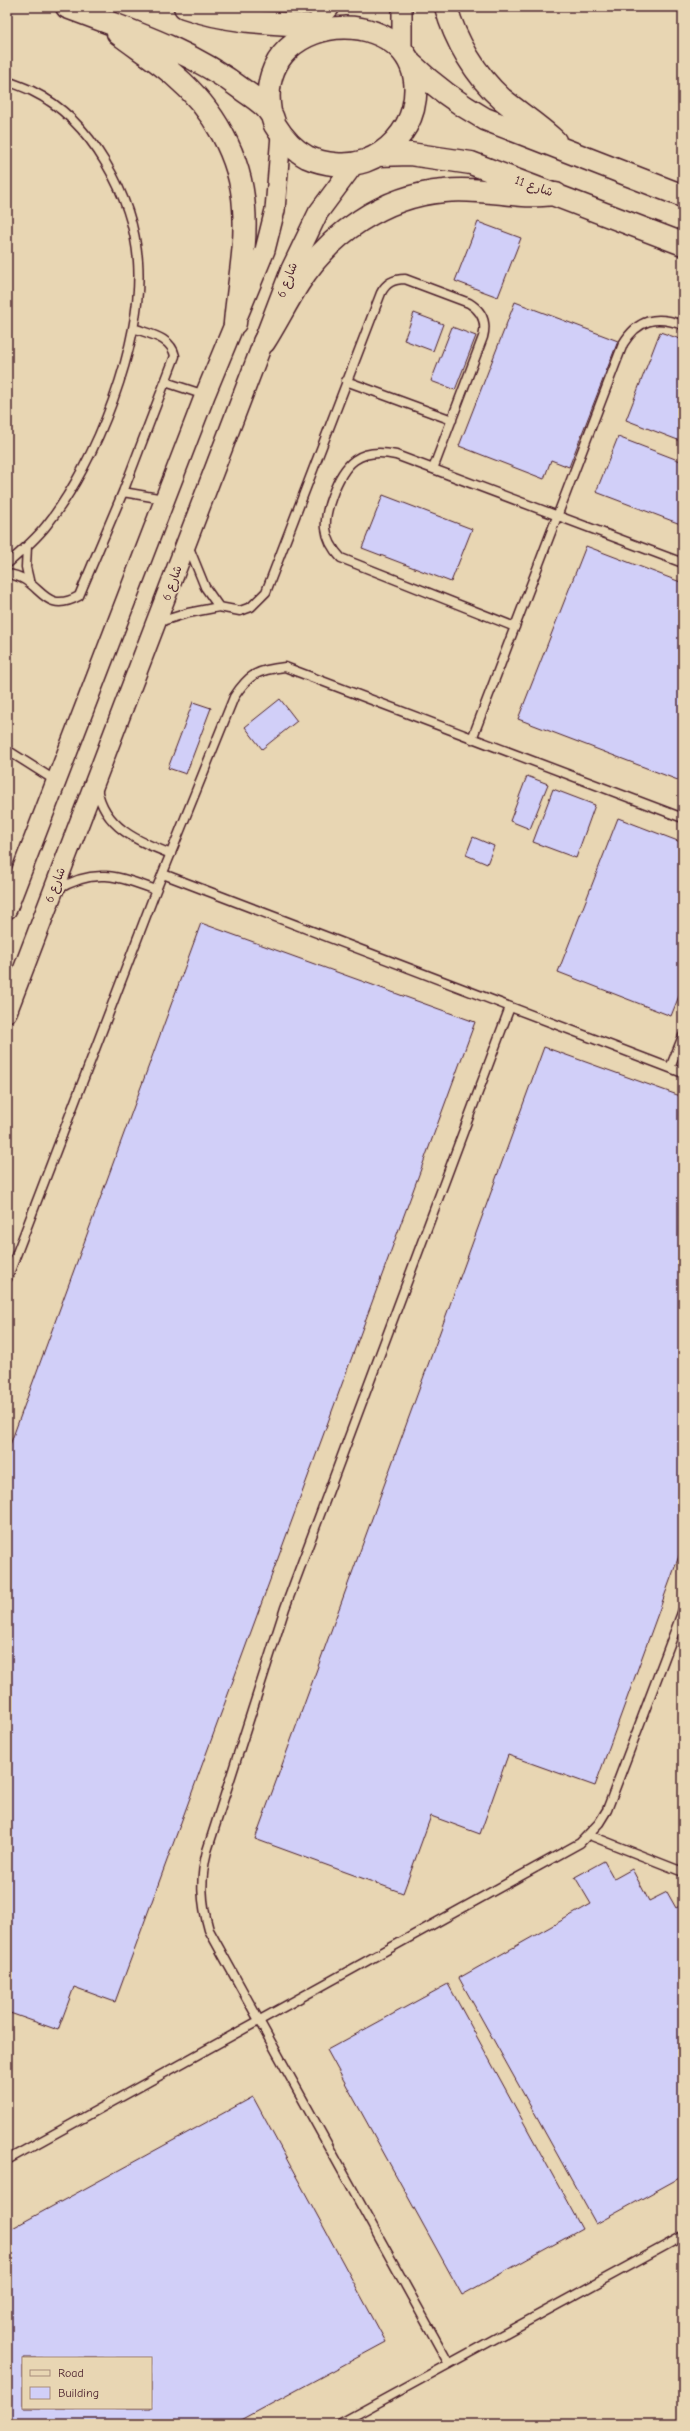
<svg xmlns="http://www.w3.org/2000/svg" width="690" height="2431" viewBox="0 0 690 2431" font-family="'Comic Neue','Playpen Sans Arabic',sans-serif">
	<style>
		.building { fill: #d1cff8; stroke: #4a1f2b; fill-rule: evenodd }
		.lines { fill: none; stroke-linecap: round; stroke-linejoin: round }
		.service-casing { stroke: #4a1f2b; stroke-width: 11 }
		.tertiary-casing { stroke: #4a1f2b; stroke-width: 22 }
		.secondary-casing { stroke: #4a1f2b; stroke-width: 25 }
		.service { stroke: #e8d6b3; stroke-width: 8 }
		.tertiary { stroke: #e8d6b3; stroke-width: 19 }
		.secondary { stroke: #e8d6b3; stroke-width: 22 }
		.labels { text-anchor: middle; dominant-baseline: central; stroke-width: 3.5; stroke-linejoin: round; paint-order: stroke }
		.street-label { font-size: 12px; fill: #4a1f2b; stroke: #e8d6b3 }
	</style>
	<rect width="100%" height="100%" fill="#e8d6b3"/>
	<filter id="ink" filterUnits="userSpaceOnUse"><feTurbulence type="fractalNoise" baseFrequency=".025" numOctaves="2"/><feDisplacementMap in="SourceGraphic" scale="8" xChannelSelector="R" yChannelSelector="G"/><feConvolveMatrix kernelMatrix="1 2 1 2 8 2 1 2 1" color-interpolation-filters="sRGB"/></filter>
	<g filter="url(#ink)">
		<!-- building -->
		<path class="building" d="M 478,222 L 521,238 L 498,297 L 455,281 Z
			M 515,302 L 618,341 L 569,467 L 551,460 L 544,479 L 459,446 Z
			M 414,313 L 443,324 L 433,351 L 404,340 Z
			M 452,327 L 476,336 L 455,390 L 431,381 Z
			M 660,332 L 683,340 L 683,442 L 626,420 Z
			M 618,437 L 683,462 L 683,525 L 596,492 Z
			M 383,495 L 472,529 L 451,582 L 362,548 Z
			M 586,546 L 683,583 L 683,782 L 518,719 Z
			M 280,699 L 297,721 L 262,749 L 245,727 Z
			M 193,702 L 211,708 L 186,774 L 168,768 Z
			M 527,776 L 548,784 L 530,829 L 510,821 Z
			M 553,789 L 595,805 L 576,858 L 533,842 Z
			M 618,818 L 683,843 L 683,986 L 671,1016 L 558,972 Z
			M 473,837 L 494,846 L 487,864 L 466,855 Z
			M 201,923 L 475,1022 L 115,2002 L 74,1987 L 58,2030 L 10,2013 L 7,2021 L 7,1453 Z
			M 544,1047 L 683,1097 L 683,1545 L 595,1786 L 508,1755 L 480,1834 L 431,1816 L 403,1893 L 255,1839 Z
			M 604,1861 L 614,1879 L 632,1869 L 649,1901 L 667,1892 L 676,1908 L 683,1904 L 683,2176 L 596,2224 L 459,1978 L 591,1904 L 575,1877 Z
			M 448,1984 L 582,2229 L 462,2295 L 327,2050 Z
			M 253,2097 L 386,2342 L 234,2424 L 7,2424 L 7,2231 ZM 23,2358 L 151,2358 L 151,2408 L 23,2408 Z"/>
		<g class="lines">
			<defs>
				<path id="service" d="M 7,81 C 15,84 24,87 32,91 C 92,120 133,197 138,261 C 144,341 96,464 46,526 C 35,540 21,552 7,564
					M 346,381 L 452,420
					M 165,382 L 205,395
					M 123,492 L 164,499
					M 188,545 L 205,587 L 219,607
					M 27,546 L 26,567 L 29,580
					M 7,574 C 42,577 41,617 79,596 L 123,492 L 175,356 C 171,337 149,334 133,328
					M 159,622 L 188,613 L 219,607 L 240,611 L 251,607 L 266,592 L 381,293 C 386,283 393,279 405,279 L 469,303 C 482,311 487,322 483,337 L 433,469
					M 515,627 L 341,558 C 322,538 323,520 332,496 C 344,463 359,447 396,455 L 683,563
					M 472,739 L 623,344 C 638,319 656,315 683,325
					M 7,750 L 56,781
					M 97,788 C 104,828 138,841 171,854
					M 163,874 L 683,1073
					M 57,890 C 94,867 118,876 156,890
					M 670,1068 L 683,1036
					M 7,1279 L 156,890 L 234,697 C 249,674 257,670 285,667 L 683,818
					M 589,1835 L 683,1872
					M 7,2160 L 580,1843 L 599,1823 L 607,1810 L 683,1610
					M 449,2364 L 209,1930 C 201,1902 200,1879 207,1851 L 285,1608 L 510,1007
					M 339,2424 L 683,2236"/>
				<path id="tertiary" d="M 318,20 L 330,7
					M 402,47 L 402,7
					M 7,909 L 205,395 L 265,250 L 275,210 L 281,135
					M 7,1012 L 291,269 L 318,213 L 355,163"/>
				<path id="secondary" d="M 67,7 C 128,30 191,50 243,90 C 251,96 265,104 270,113 C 273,116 273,121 275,125 C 283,138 294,150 307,157 C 325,165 347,167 365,161 C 388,153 407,132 413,109 C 439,0 251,0 270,112
					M 185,7 C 225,21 266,23 307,25
					M 446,7 C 455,40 476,76 502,99 C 519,113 538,125 555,141
					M 118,33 C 136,47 157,60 174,75 C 213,108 241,156 244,208 C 247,246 238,286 235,323
					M 411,64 C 434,86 457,103 485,119 L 683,196
					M 378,155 L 410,154 L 471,163 L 683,244
					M 264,342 C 276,323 286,303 298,284 C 329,234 384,196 444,191 C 470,188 496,193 523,195 C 534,196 545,195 556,194"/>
			</defs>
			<!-- service casing -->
			<use href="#service" class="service-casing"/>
			<!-- tertiary casing -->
			<use href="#tertiary" class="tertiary-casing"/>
			<!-- secondary casing -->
			<use href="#secondary" class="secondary-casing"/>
			<!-- service -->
			<use href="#service" class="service"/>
			<!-- tertiary -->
			<use href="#tertiary" class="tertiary"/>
			<!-- secondary -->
			<use href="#secondary" class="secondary"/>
		</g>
	</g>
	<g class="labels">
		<!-- street labels -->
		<g class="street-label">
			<text transform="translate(534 186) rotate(20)">شارع 11</text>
			<text transform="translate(287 280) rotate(-69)">شارع 6</text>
			<text transform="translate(172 583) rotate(-70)">شارع 6</text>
			<text transform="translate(55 885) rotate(-69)">شارع 6</text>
		</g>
	</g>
	<!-- margin -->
	<rect width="690" height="2431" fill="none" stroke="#e8d6b3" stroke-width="24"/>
	<rect x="12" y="12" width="666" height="2407" fill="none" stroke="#4a1f2b" stroke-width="1.5" filter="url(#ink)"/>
	<!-- legend -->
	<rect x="22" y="2357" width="130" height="52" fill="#e8d6b3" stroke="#a98d7d"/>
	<rect x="30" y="2370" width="20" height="6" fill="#e8d6b3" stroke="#a98d7d"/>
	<text x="58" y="2377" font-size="12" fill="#4a1f2b">Road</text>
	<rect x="30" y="2387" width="20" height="12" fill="#d1cff8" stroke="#a98d7d"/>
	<text x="58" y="2397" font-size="12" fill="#4a1f2b">Building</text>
</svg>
